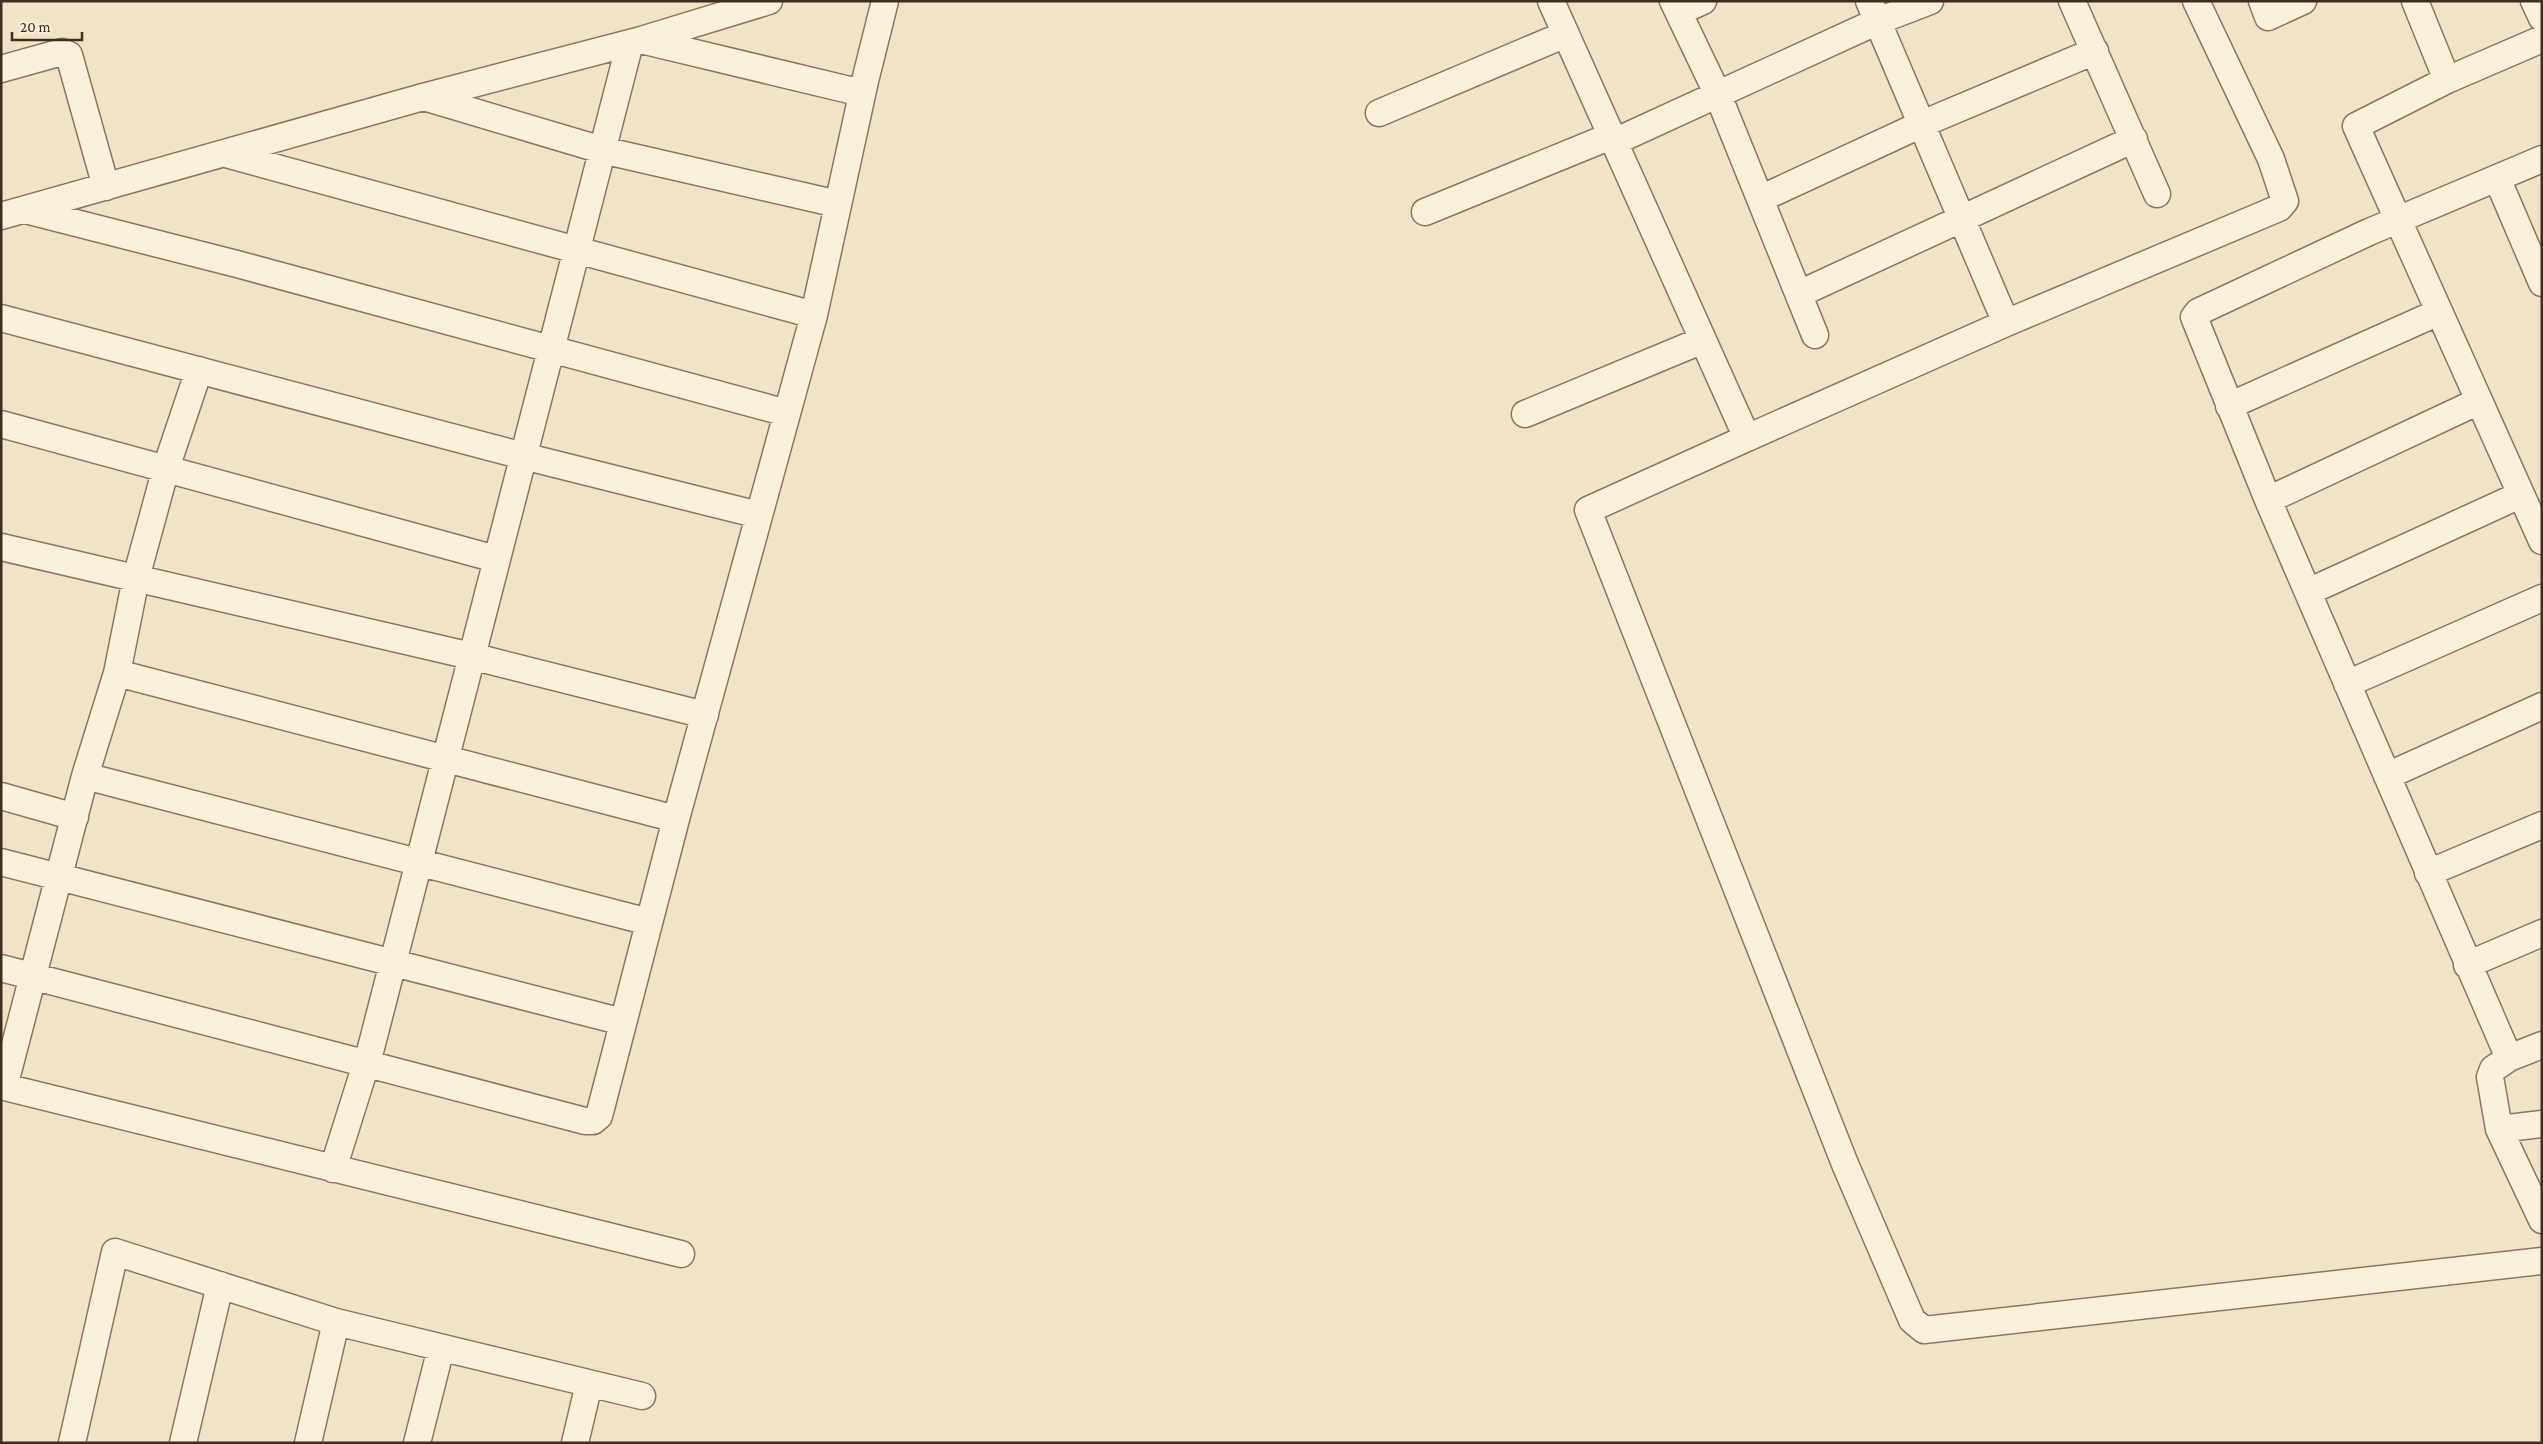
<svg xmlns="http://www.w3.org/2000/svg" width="2543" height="1444" viewBox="0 0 2543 1444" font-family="'Crimson Pro',serif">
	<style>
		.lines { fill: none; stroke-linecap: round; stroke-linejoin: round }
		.minor-casing { stroke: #8d765c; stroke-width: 29 }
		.minor { stroke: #faf1dc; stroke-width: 26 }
	</style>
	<rect width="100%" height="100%" fill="#f0e4c8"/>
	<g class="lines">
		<defs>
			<path id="minor" d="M 1551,1 L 1747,438 L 2006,323 L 2279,208 L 2285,201 L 2271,159 L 2196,1
				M 1673,1 L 1718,95 L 1815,335
				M 1869,1 L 2006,323
				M 2072,1 L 2157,194
				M 2262,1 L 2268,17 L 2303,1
				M 2415,1 L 2447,80
				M 2534,1 L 2542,18
				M 1679,12 L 1703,1
				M 2542,39 L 2447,80 L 2356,126 L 2542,541
				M 641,40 L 862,93
				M 1,69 L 62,52 L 69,55 L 106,187
				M 424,97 L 602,150 L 838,204
				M 1379,113 L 1566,34
				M 1614,142 L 1878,21 L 1930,1
				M 226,154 L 814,315
				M 2542,159 L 2369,232 L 2198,312 L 2194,317 L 2268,500 L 2509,1058 L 2493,1069 L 2490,1077 L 2499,1129 L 2542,1220
				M 2497,178 L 2542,283
				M 1760,199 L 1922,124 L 2095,51
				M 25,210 L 237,264 L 787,413
				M 1425,212 L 1611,136
				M 1,216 L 423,97 L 641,40 L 769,1
				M 1799,294 L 2134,139
				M 1,318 L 523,456 L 759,515
				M 2229,406 L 2439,312
				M 1525,414 L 1703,340
				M 1,424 L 496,559
				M 1747,438 L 1588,510 L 1845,1164 L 1912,1320 L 1924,1330 L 2542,1261
				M 2268,500 L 2479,401
				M 1,547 L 471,656 L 705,715
				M 2308,592 L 2520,495
				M 117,673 L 676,819
				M 2347,684 L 2542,598
				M 85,776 L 649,922
				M 2387,776 L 2542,706
				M 1,796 L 75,817
				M 1,862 L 623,1022
				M 2428,873 L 2542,825
				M 2467,965 L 2542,933
				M 1,968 L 585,1121 L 593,1121 L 599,1116 L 676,819 L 814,315 L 865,81 L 885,1
				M 2509,1058 L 2542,1045
				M 1,1086 L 681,1254
				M 4,1087 L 85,776 L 117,673 L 136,578 L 166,468 L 199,370
				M 2499,1129 L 2542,1124
				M 333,1169 L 371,1048 L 630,43
				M 72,1443 L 115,1252 L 336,1322 L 642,1396
				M 183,1443 L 220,1285
				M 308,1443 L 336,1322
				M 417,1443 L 441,1348
				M 575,1443 L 589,1384"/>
		</defs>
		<!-- minor casing -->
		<use href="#minor" class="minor-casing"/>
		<!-- minor -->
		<use href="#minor" class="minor"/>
	</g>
	<!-- border -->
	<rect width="2543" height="1444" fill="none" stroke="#3d2e20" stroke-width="5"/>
	<!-- scale -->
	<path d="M12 32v8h70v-8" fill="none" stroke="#3d2e20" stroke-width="2.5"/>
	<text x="20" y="32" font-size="15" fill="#3d2e20" stroke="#f7eed8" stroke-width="4" paint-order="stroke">20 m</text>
</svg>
